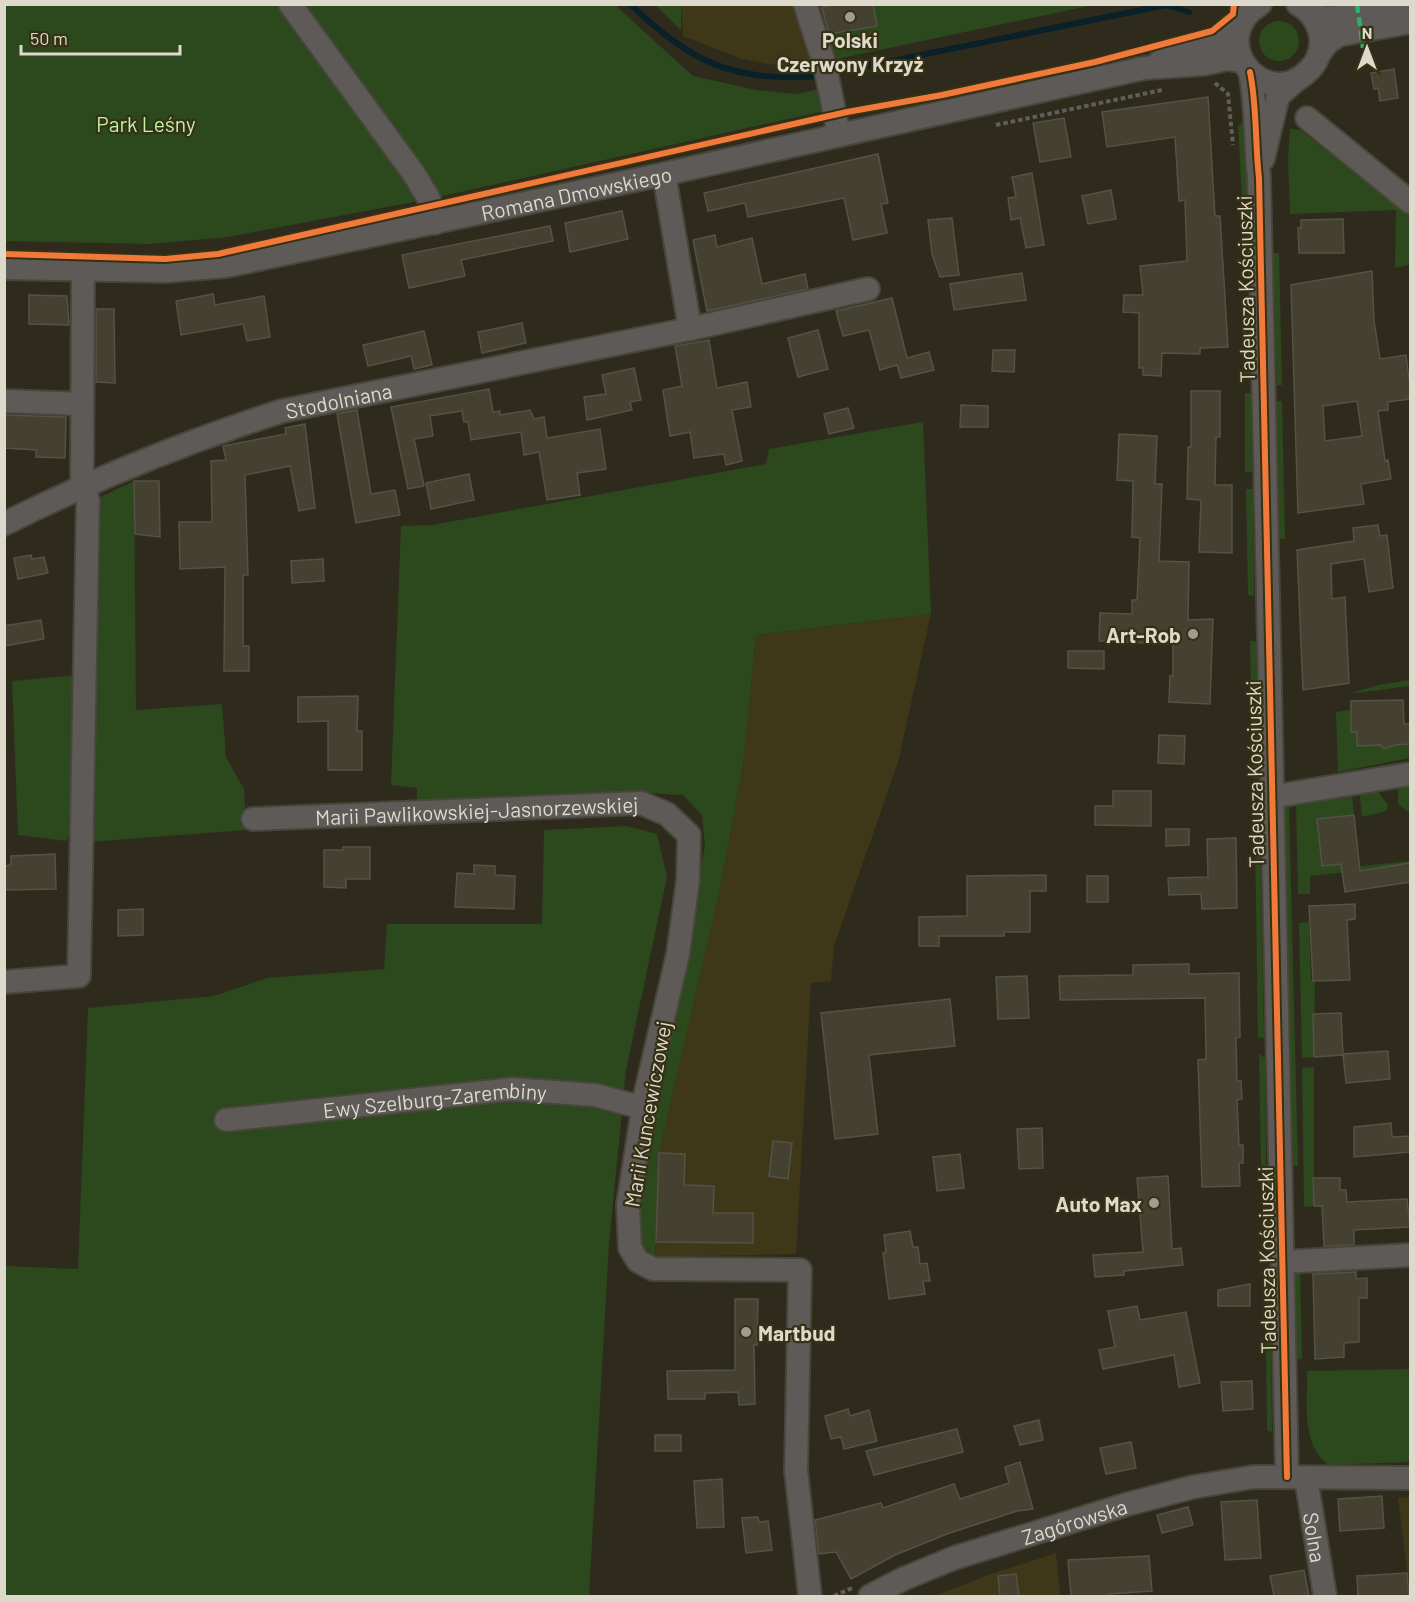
<svg xmlns="http://www.w3.org/2000/svg" width="1415" height="1601" viewBox="0 0 1415 1601" font-family="Barlow,sans-serif">
	<style>
		.built { fill: #3e3718 }
		.green { fill: #2c481d }
		.lines { fill: none; stroke-linecap: round; stroke-linejoin: round }
		.stream { stroke: #0b2129; stroke-width: 6 }
		.building { fill: #454130; stroke: #545246; stroke-width: 1.5; fill-rule: evenodd }
		.minor-casing { stroke: #48463b; stroke-width: 26 }
		.path { stroke: #615d58; stroke-width: 4; stroke-dasharray: 4.5 3; stroke-linecap: butt }
		.minor { stroke: #5e5a58; stroke-width: 22 }
		.quiet { stroke: #2db169; stroke-width: 4.5; stroke-dasharray: 9 4.5; stroke-linecap: butt }
		.cycleway-casing { stroke: #363015; stroke-width: 10 }
		.cycleway { stroke: #f17a3a; stroke-width: 6 }
		.poi-dot { fill: #a09d8e; stroke: #363015; stroke-width: 2 }
		.labels { text-anchor: middle; dominant-baseline: central; stroke-width: 4.5; stroke-linejoin: round; paint-order: stroke }
		.poi-label { font-size: 21px; font-weight: bold; fill: #dedacb; stroke: #363015; text-anchor: end }
		.park-label { font-size: 21px; fill: #bcf4a5; stroke: #363015 }
		.street-label { font-size: 21px; fill: #dedacb; stroke: #363015 }
	</style>
	<rect width="100%" height="100%" fill="#2e2b1d"/>
	<!-- built -->
	<path class="built" d="M 681,5 L 1093,5 L 798,66 L 775,65 L 742,59 L 683,36 Z
		M 931,614 L 898,762 L 834,946 L 831,981 L 811,983 L 796,1254 L 655,1257 L 659,1153 L 720,889 L 743,765 L 756,635 Z
		M 1410,1497 L 1410,1595 L 1398,1498 Z
		M 1056,1553 L 1060,1596 L 934,1596 L 991,1574 Z"/>
	<!-- green -->
	<path class="green" d="M 5,5 L 615,5 L 693,76 L 756,90 L 797,94 L 819,89 L 824,111 L 429,199 L 228,237 L 150,244 L 5,241 Z
		M 655,5 L 681,5 L 681,30 Z
		M 873,5 L 1093,5 L 837,59 L 827,35 L 877,26 Z
		M1259 41a20 20 0 1 1 40 0a20 20 0 1 1-40 0Z
		M 1245,120 L 1247,194 L 1242,197 L 1238,126 Z
		M 1290,129 L 1300,130 L 1410,215 L 1410,265 L 1395,268 L 1396,210 L 1290,214 L 1288,158 Z
		M 1273,253 L 1279,253 L 1282,385 L 1277,385 Z
		M 1243,314 L 1249,315 L 1251,379 L 1244,379 Z
		M 1245,393 L 1251,393 L 1252,472 L 1245,472 Z
		M 1276,401 L 1282,401 L 1285,539 L 1279,539 Z
		M 923,422 L 931,614 L 756,635 L 743,765 L 720,889 L 659,1153 L 655,1257 L 643,1246 L 634,1224 L 661,1064 L 705,846 L 702,815 L 683,795 L 630,792 L 590,797 L 417,806 L 417,788 L 391,785 L 401,526 L 432,525 L 766,464 L 769,449 Z
		M 134,481 L 136,710 L 222,704 L 226,757 L 244,789 L 246,830 L 89,842 L 94,500 Z
		M 1246,489 L 1253,489 L 1254,596 L 1248,595 Z
		M 1250,641 L 1256,641 L 1260,778 L 1253,779 Z
		M 78,675 L 72,832 L 66,841 L 18,835 L 12,681 Z
		M 1410,680 L 1410,686 L 1348,694 L 1379,685 Z
		M 1351,710 L 1351,732 L 1357,732 L 1357,746 L 1380,745 L 1384,749 L 1395,745 L 1410,744 L 1410,758 L 1338,772 L 1336,712 Z
		M 1410,783 L 1410,811 L 1407,811 L 1398,804 L 1398,787 Z
		M 1359,789 L 1378,792 L 1388,805 L 1387,811 L 1362,817 Z
		M 1352,795 L 1354,815 L 1318,819 L 1322,866 L 1342,864 L 1343,868 L 1410,861 L 1410,865 L 1310,876 L 1310,894 L 1298,894 L 1296,802 Z
		M 1284,803 L 1289,804 L 1298,1166 L 1293,1166 Z
		M 627,826 L 657,834 L 667,877 L 626,1070 L 609,1244 L 589,1596 L 5,1596 L 4,1266 L 78,1269 L 88,1008 L 214,996 L 267,978 L 384,969 L 387,924 L 542,924 L 544,830 Z
		M 1255,838 L 1260,838 L 1264,1038 L 1258,1037 Z
		M 1309,922 L 1311,980 L 1315,981 L 1314,1057 L 1302,1058 L 1299,923 Z
		M 1259,1054 L 1265,1058 L 1266,1170 L 1261,1170 Z
		M 1314,1067 L 1314,1206 L 1304,1207 L 1302,1068 Z
		M 1295,1268 L 1300,1269 L 1302,1359 L 1296,1360 Z
		M 1265,1275 L 1270,1275 L 1272,1432 L 1267,1431 Z
		M 1410,1369 L 1410,1462 L 1329,1465 C 1300,1445 1308,1402 1307,1371 Z"/>
	<g class="lines">
		<!-- stream -->
		<path class="stream" d="M 630,4 C 691,62 733,83 818,76
			M 838,72 L 1166,5 L 1189,12"/>
	</g>
	<!-- building -->
	<path class="building" d="M 839,4 L 873,4 L 877,26 L 829,34 L 822,7 Z
		M 1394,69 L 1398,98 L 1380,101 L 1378,88 L 1374,89 L 1371,73 Z
		M 1208,97 L 1215,216 L 1220,216 L 1228,347 L 1200,348 L 1200,354 L 1162,353 L 1161,376 L 1143,375 L 1143,368 L 1139,368 L 1139,313 L 1123,312 L 1124,295 L 1143,295 L 1140,266 L 1187,261 L 1185,200 L 1179,201 L 1175,137 L 1107,147 L 1102,112 Z
		M 1064,118 L 1071,157 L 1040,162 L 1033,123 Z
		M 878,154 L 888,203 L 881,204 L 887,233 L 853,240 L 844,198 L 748,217 L 745,203 L 708,211 L 704,193 Z
		M 1032,173 L 1044,245 L 1026,248 L 1020,218 L 1011,220 L 1008,198 L 1016,197 L 1012,177 Z
		M 1111,190 L 1116,219 L 1088,224 L 1082,196 Z
		M 622,211 L 628,239 L 570,252 L 565,223 Z
		M 952,218 L 959,275 L 940,277 L 932,254 L 928,220 Z
		M 1343,219 L 1344,253 L 1299,253 L 1298,228 L 1301,228 L 1301,220 Z
		M 550,226 L 553,241 L 461,260 L 465,276 L 409,288 L 402,255 Z
		M 715,235 L 717,247 L 752,238 L 762,284 L 805,274 L 808,289 L 707,311 L 693,240 Z
		M 1372,271 L 1374,321 L 1380,359 L 1406,355 L 1410,386 L 1410,399 L 1388,402 L 1388,410 L 1378,411 L 1385,461 L 1388,460 L 1391,479 L 1361,484 L 1364,504 L 1298,513 L 1291,285 ZM 1357,401 L 1362,436 L 1325,441 L 1323,406 Z
		M 1022,273 L 1026,300 L 954,310 L 950,284 Z
		M 213,294 L 215,305 L 264,296 L 270,337 L 247,341 L 243,324 L 181,335 L 176,301 Z
		M 29,295 L 67,296 L 69,325 L 29,324 Z
		M 892,298 L 907,358 L 929,352 L 934,370 L 901,378 L 897,365 L 880,370 L 869,330 L 843,336 L 836,311 Z
		M 96,309 L 114,309 L 115,383 L 96,382 Z
		M 522,323 L 526,343 L 482,353 L 478,332 Z
		M 818,330 L 828,369 L 798,377 L 788,338 Z
		M 424,331 L 432,365 L 414,369 L 411,356 L 368,366 L 363,345 Z
		M 709,340 L 717,388 L 747,382 L 751,407 L 732,410 L 742,461 L 726,465 L 724,454 L 694,458 L 690,432 L 670,436 L 663,390 L 682,386 L 675,346 Z
		M 993,350 L 1015,350 L 1014,372 L 992,371 Z
		M 634,368 L 641,400 L 630,402 L 632,410 L 587,420 L 584,397 L 606,394 L 602,375 Z
		M 489,389 L 493,412 L 500,411 L 500,415 L 530,410 L 534,419 L 544,417 L 547,438 L 600,429 L 606,469 L 577,473 L 580,495 L 547,500 L 539,452 L 524,455 L 521,432 L 471,440 L 468,422 L 464,422 L 462,411 L 430,416 L 433,436 L 414,439 L 424,486 L 408,489 L 391,407 Z
		M 1191,391 L 1220,391 L 1220,437 L 1216,437 L 1215,485 L 1232,485 L 1232,553 L 1199,552 L 1201,500 L 1187,499 L 1188,447 L 1191,447 Z
		M 961,405 L 988,406 L 988,427 L 960,427 Z
		M 848,408 L 854,428 L 829,434 L 824,414 Z
		M 357,410 L 371,494 L 395,490 L 400,515 L 356,523 L 337,414 Z
		M 4,415 L 66,417 L 65,458 L 36,457 L 36,450 L 4,448 Z
		M 305,424 L 315,508 L 299,511 L 290,466 L 245,475 L 248,575 L 243,575 L 243,646 L 249,646 L 249,671 L 224,671 L 225,567 L 180,569 L 179,522 L 212,522 L 211,461 L 226,460 L 223,446 L 286,434 L 285,428 Z
		M 1119,434 L 1157,436 L 1155,484 L 1162,484 L 1159,561 L 1189,562 L 1188,620 L 1213,619 L 1210,704 L 1169,702 L 1170,676 L 1173,676 L 1173,644 L 1099,641 L 1100,613 L 1132,614 L 1132,600 L 1137,600 L 1140,538 L 1132,537 L 1133,481 L 1117,480 Z
		M 469,474 L 474,500 L 431,509 L 426,483 Z
		M 134,481 L 159,481 L 160,537 L 135,534 Z
		M 1378,525 L 1380,536 L 1387,535 L 1393,588 L 1369,592 L 1364,559 L 1331,564 L 1332,599 L 1345,597 L 1349,683 L 1303,690 L 1297,550 L 1354,541 L 1353,528 Z
		M 31,555 L 32,559 L 44,557 L 48,573 L 18,579 L 14,558 Z
		M 323,559 L 324,581 L 292,583 L 291,561 Z
		M 41,620 L 44,639 L 4,646 L 4,626 Z
		M 1068,651 L 1104,651 L 1104,669 L 1068,668 Z
		M 358,696 L 357,731 L 362,731 L 362,770 L 328,770 L 328,721 L 298,722 L 298,697 Z
		M 1403,700 L 1404,724 L 1410,724 L 1410,744 L 1395,745 L 1384,749 L 1380,745 L 1357,746 L 1357,732 L 1351,732 L 1351,701 Z
		M 1159,735 L 1185,736 L 1184,764 L 1158,763 Z
		M 1113,791 L 1151,791 L 1151,826 L 1095,825 L 1095,806 L 1113,806 Z
		M 1354,815 L 1360,871 L 1410,863 L 1410,882 L 1345,892 L 1341,864 L 1322,866 L 1317,819 Z
		M 1166,829 L 1189,829 L 1189,845 L 1166,846 Z
		M 1236,838 L 1237,908 L 1202,909 L 1201,894 L 1169,895 L 1168,878 L 1208,877 L 1207,839 Z
		M 343,847 L 370,847 L 370,879 L 346,879 L 346,888 L 324,887 L 324,850 L 343,850 Z
		M 55,854 L 56,889 L 4,890 L 4,866 L 11,865 L 11,856 Z
		M 474,865 L 495,866 L 495,875 L 515,876 L 514,909 L 455,907 L 457,873 L 474,874 Z
		M 1046,875 L 1046,891 L 1030,891 L 1030,932 L 1004,932 L 1004,936 L 939,936 L 939,946 L 919,946 L 919,917 L 967,916 L 967,876 Z
		M 1087,876 L 1108,876 L 1108,902 L 1087,902 Z
		M 1355,904 L 1355,919 L 1347,920 L 1350,980 L 1313,981 L 1309,906 Z
		M 143,909 L 143,935 L 118,936 L 118,910 Z
		M 1189,964 L 1189,974 L 1239,973 L 1240,1037 L 1236,1038 L 1237,1081 L 1241,1081 L 1242,1099 L 1237,1100 L 1239,1145 L 1243,1145 L 1243,1163 L 1239,1163 L 1240,1186 L 1202,1187 L 1198,1060 L 1206,1059 L 1205,998 L 1060,1000 L 1059,976 L 1133,975 L 1133,965 Z
		M 1027,976 L 1029,1018 L 998,1019 L 996,977 Z
		M 950,999 L 955,1046 L 869,1055 L 878,1134 L 835,1139 L 821,1013 Z
		M 1341,1013 L 1343,1055 L 1314,1057 L 1313,1014 Z
		M 1388,1051 L 1390,1079 L 1346,1083 L 1343,1054 Z
		M 1391,1123 L 1392,1137 L 1410,1136 L 1410,1152 L 1354,1157 L 1354,1127 Z
		M 1042,1128 L 1043,1168 L 1019,1169 L 1017,1129 Z
		M 773,1141 L 792,1143 L 788,1179 L 769,1176 Z
		M 659,1153 L 685,1154 L 684,1185 L 714,1186 L 713,1213 L 753,1213 L 753,1243 L 656,1242 Z
		M 960,1154 L 964,1188 L 937,1191 L 933,1157 Z
		M 1168,1176 L 1172,1249 L 1181,1248 L 1183,1265 L 1124,1271 L 1124,1275 L 1095,1277 L 1093,1255 L 1143,1252 L 1137,1178 Z
		M 1313,1178 L 1340,1178 L 1340,1190 L 1346,1190 L 1347,1202 L 1407,1199 L 1410,1227 L 1354,1230 L 1354,1245 L 1324,1246 L 1322,1206 L 1314,1206 Z
		M 910,1231 L 913,1247 L 918,1247 L 920,1264 L 927,1263 L 930,1281 L 923,1281 L 925,1294 L 889,1299 L 883,1253 L 886,1252 L 884,1235 Z
		M 1356,1272 L 1356,1279 L 1367,1278 L 1367,1298 L 1359,1298 L 1359,1342 L 1344,1343 L 1344,1357 L 1315,1359 L 1313,1274 Z
		M 1250,1284 L 1250,1306 L 1218,1306 L 1218,1290 Z
		M 735,1299 L 758,1299 L 757,1345 L 754,1345 L 755,1404 L 739,1405 L 738,1392 L 705,1393 L 705,1399 L 668,1399 L 667,1371 L 735,1370 Z
		M 1137,1306 L 1140,1320 L 1186,1312 L 1200,1383 L 1179,1387 L 1174,1355 L 1103,1369 L 1099,1350 L 1115,1347 L 1108,1311 Z
		M 1252,1381 L 1253,1409 L 1223,1411 L 1221,1382 Z
		M 848,1409 L 850,1416 L 869,1410 L 877,1441 L 844,1449 L 841,1437 L 831,1439 L 825,1416 Z
		M 1039,1420 L 1043,1440 L 1020,1445 L 1014,1426 Z
		M 957,1429 L 963,1452 L 874,1475 L 866,1451 Z
		M 655,1435 L 681,1435 L 681,1451 L 655,1451 Z
		M 1131,1442 L 1136,1468 L 1106,1474 L 1100,1448 Z
		M 1020,1462 L 1033,1509 L 1017,1511 L 947,1534 L 895,1555 L 851,1579 L 836,1552 L 819,1554 L 815,1520 L 881,1503 L 883,1508 L 954,1484 L 960,1499 L 1009,1483 L 1005,1467 Z
		M 722,1479 L 724,1527 L 697,1528 L 694,1481 Z
		M 1382,1496 L 1384,1528 L 1340,1531 L 1338,1499 Z
		M 1257,1500 L 1261,1558 L 1225,1560 L 1221,1502 Z
		M 1188,1507 L 1193,1525 L 1162,1533 L 1157,1515 Z
		M 758,1517 L 759,1522 L 768,1521 L 772,1550 L 746,1553 L 742,1518 Z
		M 1149,1556 L 1152,1591 L 1109,1594 L 1109,1596 L 1071,1596 L 1068,1560 Z
		M 1304,1570 L 1309,1596 L 1274,1596 L 1270,1576 Z
		M 1407,1573 L 1409,1596 L 1358,1596 L 1357,1576 Z
		M 1016,1574 L 1019,1596 L 1000,1596 L 998,1576 Z"/>
	<g class="lines">
		<defs>
			<g id="minor">
				<path d="M 290,4 L 414,174 L 429,199 L 435,223"/>
				<path d="M 805,4 L 825,66 L 839,135"/>
				<path d="M 1260,4 C 1204,39 1264,114 1308,71 C 1316,64 1321,53 1321,42 C 1321,26 1312,12 1298,4"/>
				<path d="M 1310,13 L 1326,18 L 1410,11"/>
				<path d="M 1319,54 L 1328,42 L 1339,35 L 1410,22"/>
				<path d="M 1159,62 L 1200,44 L 1230,36 L 1240,27"/>
				<path d="M 1250,72 C 1257,105 1255,144 1259,178 L 1287,1477"/>
				<path d="M 1307,118 L 1410,202"/>
				<path d="M 1263,159 L 1278,96 L 1296,80"/>
				<path d="M 664,174 L 690,329"/>
				<path id="s1" d="M 4,268 L 166,271 L 226,266 L 664,174 L 1144,68 L 1203,64 L 1228,59 L 1241,61"/>
				<path d="M 4,401 L 82,404"/>
				<path id="s2" d="M 4,524 C 96,478 185,442 282,411 L 690,329 L 868,289"/>
				<path d="M 1271,797 L 1410,774"/>
				<path id="s3" d="M 253,819 L 641,803 L 667,814 L 689,835 L 688,880 L 678,954 L 645,1096 L 628,1205 L 630,1248 L 638,1261 L 653,1269 L 800,1270 L 796,1471 L 810,1596"/>
				<path d="M 4,982 L 79,976 L 88,500 L 82,485 L 83,270"/>
				<path id="s4" d="M 226,1120 L 512,1089 L 595,1095 L 644,1108"/>
				<path d="M 1283,1262 L 1410,1255"/>
				<path id="s5" d="M 1306,1478 L 1325,1596"/>
				<path id="s6" d="M 870,1596 L 903,1579 L 954,1558 L 1128,1504 L 1193,1487 L 1253,1477 L 1410,1478"/>
			</g>
		</defs>
		<!-- minor casing -->
		<use href="#minor" class="minor-casing"/>
		<!-- path -->
		<path class="path" d="M 1215,83 L 1228,94 L 1233,145
			M 996,125 L 1162,90
			M 834,1596 L 852,1588"/>
		<!-- minor -->
		<use href="#minor" class="minor"/>
		<!-- quiet -->
		<path class="quiet" d="M 1357,4 L 1363,48"/>
		<defs>
			<path id="cycleway" d="M 1250,72 C 1257,105 1255,144 1259,178 L 1287,1477
				M 4,254 L 165,259 L 218,254 L 847,112 L 942,95 L 1095,62 L 1212,31 L 1233,14 L 1234,4"/>
		</defs>
		<!-- cycleway casing -->
		<use href="#cycleway" class="cycleway-casing"/>
		<!-- cycleway -->
		<use href="#cycleway" class="cycleway"/>
	</g>
	<!-- markers -->
	<g class="poi-dot">
		<circle cx="850" cy="17" r="6"/>
		<circle cx="1193" cy="634" r="6"/>
		<circle cx="1154" cy="1203" r="6"/>
		<circle cx="746" cy="1332" r="6"/>
	</g>
	<g class="labels">
		<!-- poi labels -->
		<g class="poi-label">
			<text x="850" y="39" text-anchor="middle">Polski<tspan x="850" dy="24">Czerwony Krzyż</tspan></text>
			<text x="1181" y="634">Art-Rob</text>
			<text x="1142" y="1203">Auto Max</text>
			<text x="758" y="1332" text-anchor="start">Martbud</text>
		</g>
		<!-- park labels -->
		<g class="park-label">
			<text x="146" y="123">Park Leśny</text>
		</g>
		<!-- street labels -->
		<g class="street-label">
			<text stroke="none"><textPath href="#s1" startOffset="580">Romana Dmowskiego</textPath></text>
			<text transform="translate(1245 289) rotate(-91)">Tadeusza Kościuszki</text>
			<text stroke="none"><textPath href="#s2" startOffset="358">Stodolniana</textPath></text>
			<text transform="translate(1254 774) rotate(-91)">Tadeusza Kościuszki</text>
			<text stroke="none"><textPath href="#s3" startOffset="224">Marii Pawlikowskiej-Jasnorzewskiej</textPath></text>
			<text stroke="none"><textPath href="#s4" startOffset="210">Ewy Szelburg-Zarembiny</textPath></text>
			<text transform="translate(647 1114) rotate(-80)">Marii Kuncewiczowej</text>
			<text transform="translate(1266 1260) rotate(-91)">Tadeusza Kościuszki</text>
			<text stroke="none"><textPath href="#s6" startOffset="218">Zagórowska</textPath></text>
			<text stroke="none"><textPath href="#s5" startOffset="60">Solna</textPath></text>
		</g>
	</g>
	<!-- border -->
	<rect width="1415" height="1601" fill="none" stroke="#dedacb" stroke-width="12"/>
	<!-- north arrow -->
	<g transform="translate(1367 48)" stroke="#363015" stroke-width="4.5" paint-order="stroke">
	<path d="M0-4.5L10 22L0 15L-10 22Z" fill="#dedacb"/>
	<text y="-9" font-size="16" font-weight="bold" text-anchor="middle" fill="#dedacb">N</text>
	</g>
	<!-- scale -->
	<path d="M21 45v9h159v-9" fill="none" stroke="#dedacb" stroke-width="3"/>
	<text x="30" y="45" font-size="18" fill="#dedacb" stroke="#363015" stroke-width="4.5" paint-order="stroke">50 m</text>
</svg>
